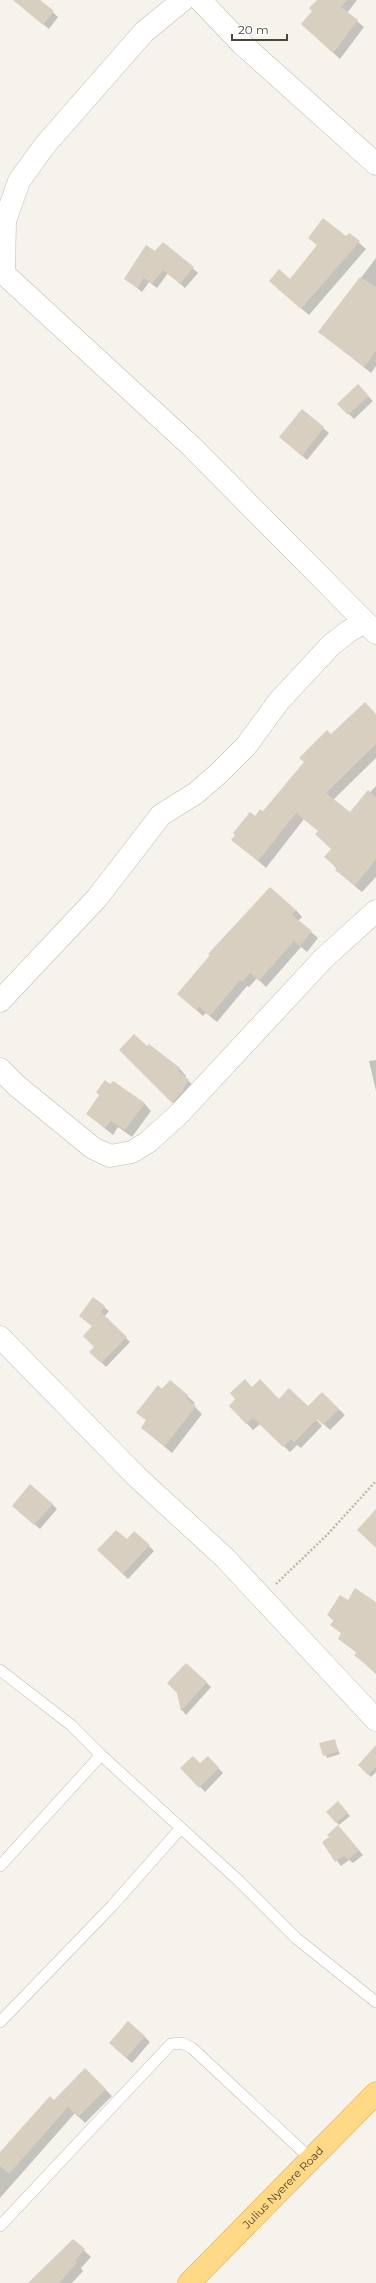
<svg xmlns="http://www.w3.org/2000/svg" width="376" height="2283" viewBox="0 0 376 2283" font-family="Montserrat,sans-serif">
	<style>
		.shadow { fill: #0003 }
		.building { fill: #d8cfc1 }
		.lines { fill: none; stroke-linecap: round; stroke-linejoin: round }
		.service-casing { stroke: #c2bbae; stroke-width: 12 }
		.minor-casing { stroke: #c2bbae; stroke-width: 23 }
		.trunk-casing { stroke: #e0a43c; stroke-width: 23 }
		.path { stroke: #c4b79f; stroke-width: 2.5; stroke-dasharray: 2 2; stroke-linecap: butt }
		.service { stroke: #fff; stroke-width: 11 }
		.minor { stroke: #fff; stroke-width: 22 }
		.trunk { stroke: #ffd985; stroke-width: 22 }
		.labels { text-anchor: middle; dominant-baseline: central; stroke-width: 3; stroke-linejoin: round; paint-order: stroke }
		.street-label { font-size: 11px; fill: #4b4439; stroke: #fff }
	</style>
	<rect width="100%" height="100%" fill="#f6f3ec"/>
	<!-- shadow -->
	<path class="shadow" d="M 29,0 L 39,0 L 58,17 L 49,29 L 28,12 Z
		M 319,0 L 357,0 L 347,13 L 364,27 L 340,59 L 308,30 Z
		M 349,234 L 366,249 L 309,315 L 277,288 L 291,280 Z
		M 163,243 L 198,273 L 185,288 L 168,273 L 157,288 L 149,282 L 142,292 L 126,279 Z
		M 376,258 L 376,366 L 371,373 L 320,332 Z
		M 358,386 L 373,401 L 354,419 L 339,404 Z
		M 302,410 L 329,433 L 307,460 L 280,437 Z
		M 376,715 L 376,758 L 333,800 L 350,814 L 376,786 L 376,877 L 362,892 L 344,877 L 326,857 L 332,849 L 319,831 L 304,819 L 266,868 L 233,840 L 263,812 L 331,735 Z
		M 296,910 L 302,917 L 298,921 L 318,938 L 307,952 L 301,947 L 266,987 L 257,978 L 249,987 L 247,986 L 217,1022 L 206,1013 L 203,1016 L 178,994 L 211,955 Z
		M 149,1045 L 180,1069 L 186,1076 L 185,1078 L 195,1087 L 179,1109 L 120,1050 L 147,1048 Z
		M 376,1060 L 376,1091 L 369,1061 Z
		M 144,1103 L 151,1111 L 132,1137 L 118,1127 L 113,1135 L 87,1114 Z
		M 104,1307 L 109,1311 L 104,1317 L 130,1342 L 106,1367 L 91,1352 L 96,1347 L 93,1327 L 80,1316 Z
		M 170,1381 L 195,1403 L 193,1405 L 202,1414 L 172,1453 L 142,1428 L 147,1421 L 138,1412 Z
		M 252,1388 L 279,1400 L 308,1407 L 322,1393 L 345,1415 L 330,1430 L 314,1415 L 313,1416 L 322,1426 L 301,1448 L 297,1445 L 290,1452 L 260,1424 L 253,1430 L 230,1406 Z
		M 52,1504 L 57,1509 L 40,1529 L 18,1511 Z
		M 135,1532 L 154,1551 L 128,1579 L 98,1550 L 127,1541 Z
		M 348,1601 L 376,1605 L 376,1674 L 362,1661 L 357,1653 L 339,1639 L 342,1634 L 331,1625 L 334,1621 L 328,1615 Z
		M 206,1682 L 211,1687 L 186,1715 L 182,1710 L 178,1693 Z
		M 334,1740 L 340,1754 L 327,1758 L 321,1744 Z
		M 376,1749 L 376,1772 L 371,1777 L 359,1765 Z
		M 208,1757 L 223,1773 L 205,1792 L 182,1768 L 200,1764 Z
		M 340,1805 L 350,1816 L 339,1825 L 327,1812 Z
		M 342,1831 L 363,1855 L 353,1863 L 349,1860 L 341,1866 L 323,1842 Z
		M 128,2022 L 150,2042 L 132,2063 L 115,2048 Z
		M 85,2070 L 112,2096 L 85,2123 L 75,2113 L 0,2198 L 0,2154 Z
		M 73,2240 L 91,2257 L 81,2268 L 83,2271 L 72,2283 L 30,2283 Z"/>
	<!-- building -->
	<path class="building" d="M 13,0 L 40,0 L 54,11 L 43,25 Z
		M 317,0 L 347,0 L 341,7 L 358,20 L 333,53 L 301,24 L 312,11 L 309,8 Z
		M 323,218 L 346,236 L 349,233 L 360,241 L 301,309 L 269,281 L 279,269 L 290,279 L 317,245 L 308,238 Z
		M 163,242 L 194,267 L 180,284 L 163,270 L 152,284 L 144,278 L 137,288 L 124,279 L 146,245 L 155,251 Z
		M 360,277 L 376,287 L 376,351 L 364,367 L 318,332 Z
		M 358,384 L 369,396 L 348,415 L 337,404 Z
		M 302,409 L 324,427 L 302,456 L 279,437 Z
		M 365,702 L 376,714 L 376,744 L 326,793 L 350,812 L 368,790 L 376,797 L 376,859 L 355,886 L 335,870 L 337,868 L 324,857 L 331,849 L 315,834 L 318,831 L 296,813 L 258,861 L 231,840 L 235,835 L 233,833 L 250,812 L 255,816 L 260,809 L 263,811 L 304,762 L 299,758 L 327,730 L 331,734 Z
		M 270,887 L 296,910 L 292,915 L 312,931 L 300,946 L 294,941 L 259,981 L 250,973 L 242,982 L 240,980 L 210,1016 L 199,1007 L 196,1010 L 177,994 L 210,955 L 208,954 Z
		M 134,1034 L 147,1046 L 149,1044 L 180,1068 L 178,1071 L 189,1080 L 183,1089 L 184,1090 L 172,1103 L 119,1050 Z
		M 105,1080 L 110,1084 L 113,1081 L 145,1103 L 125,1130 L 111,1121 L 105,1128 L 86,1114 L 99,1095 L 96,1092 Z
		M 93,1297 L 105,1306 L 101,1312 L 127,1337 L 101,1363 L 89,1352 L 94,1347 L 83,1336 L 92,1326 L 79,1316 Z
		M 245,1379 L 252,1387 L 260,1379 L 279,1399 L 289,1388 L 308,1406 L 322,1392 L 339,1409 L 323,1425 L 317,1419 L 294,1443 L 291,1439 L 283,1447 L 253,1418 L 246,1424 L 229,1406 L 235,1399 L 230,1393 Z
		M 170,1380 L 188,1395 L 186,1398 L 196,1406 L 165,1446 L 141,1428 L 146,1420 L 136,1413 L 158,1385 L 162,1389 Z
		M 30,1484 L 53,1504 L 34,1525 L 12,1506 Z
		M 376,1509 L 376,1548 L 357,1530 Z
		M 116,1530 L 127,1539 L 134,1531 L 150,1545 L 123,1574 L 97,1550 Z
		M 355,1588 L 376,1602 L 376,1673 L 354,1655 L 357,1652 L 338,1639 L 341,1633 L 330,1625 L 334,1620 L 327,1615 L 340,1595 L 348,1600 Z
		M 186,1663 L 207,1682 L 181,1711 L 177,1693 L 167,1683 Z
		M 335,1739 L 338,1752 L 323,1756 L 319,1743 Z
		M 376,1745 L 376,1767 L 368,1775 L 358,1765 Z
		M 193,1756 L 200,1763 L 208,1756 L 219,1768 L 199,1788 L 180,1768 Z
		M 338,1801 L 348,1813 L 336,1823 L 326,1812 Z
		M 338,1825 L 359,1850 L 348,1860 L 344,1856 L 335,1862 L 322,1842 L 329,1837 L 327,1835 Z
		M 128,2021 L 145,2036 L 126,2058 L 109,2043 Z
		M 85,2068 L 106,2089 L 78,2117 L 68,2107 L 9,2174 L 0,2166 L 0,2152 L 50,2096 L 54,2100 Z
		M 73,2239 L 85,2249 L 75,2261 L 77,2263 L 59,2283 L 28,2283 Z"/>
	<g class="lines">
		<defs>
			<path id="service" d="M 0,1670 L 71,1725 L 101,1755 L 239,1881 L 296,1938 L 376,2002
				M 0,1866 L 101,1755
				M 0,2022 L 112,1906 L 180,1829
				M 0,2226 L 171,2044 L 182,2043 L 192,2048 L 311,2159"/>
			<path id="minor" d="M 200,0 L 242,44 L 376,164
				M 0,270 L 191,446 L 376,633
				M 4,272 L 5,221 L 19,181 L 45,145 L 144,32 L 183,0
				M 0,1001 L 97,898 L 161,815 L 196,793 L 219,773 L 246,746 L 279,701 L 331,645 L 349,631 L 365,622
				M 0,1069 L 17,1086 L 93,1148 L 110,1156 L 132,1152 L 148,1142 L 179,1114 L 324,958 L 376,911
				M 0,1337 L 137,1477 L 225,1558 L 376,1720"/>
			<g id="trunk">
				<path id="s1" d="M 189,2283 L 376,2093"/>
			</g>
		</defs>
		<!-- service casing -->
		<use href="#service" class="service-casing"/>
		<!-- minor casing -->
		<use href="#minor" class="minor-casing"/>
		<!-- trunk casing -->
		<use href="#trunk" class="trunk-casing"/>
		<!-- path -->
		<path class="path" d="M 276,1584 L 327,1535 L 376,1481"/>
		<!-- service -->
		<use href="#service" class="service"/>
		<!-- minor -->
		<use href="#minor" class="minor"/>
		<!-- trunk -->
		<use href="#trunk" class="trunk"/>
	</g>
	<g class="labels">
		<!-- street labels -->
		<g class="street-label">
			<text stroke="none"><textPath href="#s1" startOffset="134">Julius Nyerere Road</textPath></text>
		</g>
	</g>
	<!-- scale -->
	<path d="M232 34v6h55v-6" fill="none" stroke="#4b4439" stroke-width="2"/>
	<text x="238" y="34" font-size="12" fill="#4b4439" stroke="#ffffff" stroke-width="3" paint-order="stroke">20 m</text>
</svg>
